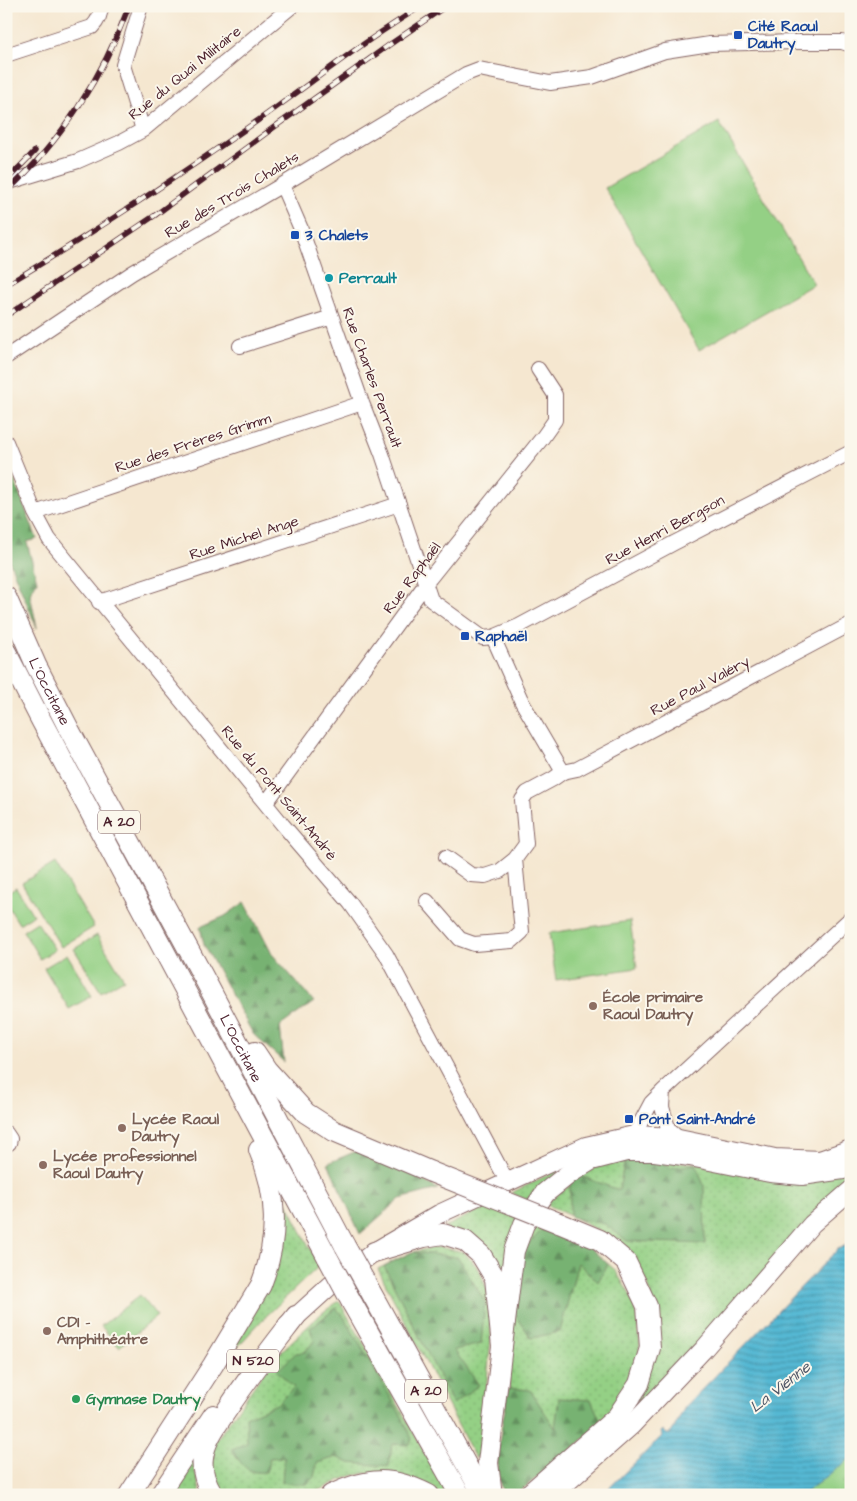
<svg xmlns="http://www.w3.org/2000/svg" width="857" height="1501" viewBox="0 0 857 1501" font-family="'Architects Daughter',sans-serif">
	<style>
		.grass { fill: url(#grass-dots); stroke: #6f7858 }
		.forest { fill: url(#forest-firs); stroke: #60684e }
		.park { fill: url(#park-tufts); stroke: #6f7858 }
		.pitch { fill: #94d085; stroke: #6f7858 }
		.water { fill: url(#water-rules); stroke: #4f6c7f }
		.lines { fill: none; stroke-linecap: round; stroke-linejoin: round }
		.minor-casing { stroke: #866565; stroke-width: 16 }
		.major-casing { stroke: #866565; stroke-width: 20 }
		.highway-casing { stroke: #866565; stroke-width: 22 }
		.minor { stroke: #fff; stroke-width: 14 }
		.major { stroke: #fff; stroke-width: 18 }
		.highway { stroke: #fff; stroke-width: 20 }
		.rail-casing { stroke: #4a1f2b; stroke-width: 5.5 }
		.rail { stroke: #fbf7ec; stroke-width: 4; stroke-dasharray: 11; stroke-linecap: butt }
		.highway-bridge-casing { stroke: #866565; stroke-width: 22; stroke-linecap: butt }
		.highway-bridge { stroke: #fff; stroke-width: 20 }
		.transit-dot { fill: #1a4fb4; stroke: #fbf7ec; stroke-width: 2 }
		.culture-dot { fill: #0f9aa8; stroke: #fbf7ec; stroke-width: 2 }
		.education-dot { fill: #8d6e63; stroke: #fbf7ec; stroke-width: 2 }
		.leisure-dot { fill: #2e9e5b; stroke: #fbf7ec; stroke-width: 2 }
		.labels { text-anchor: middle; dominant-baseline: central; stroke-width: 4; stroke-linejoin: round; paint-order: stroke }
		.shield { fill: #fbf7ec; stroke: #7f6065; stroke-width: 1 }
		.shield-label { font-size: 14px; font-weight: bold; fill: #4a1f2b }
		.transit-label { font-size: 15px; font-weight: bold; fill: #164399; stroke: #fbf7ec; text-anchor: start }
		.street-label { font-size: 15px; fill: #4a1f2b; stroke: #fbf7ec }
		.culture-label { font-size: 15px; font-weight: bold; fill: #0d838f; stroke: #fbf7ec; text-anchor: start }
		.education-label { font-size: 15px; font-weight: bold; fill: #785e54; stroke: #fbf7ec; text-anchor: start }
		.leisure-label { font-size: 15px; font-weight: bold; fill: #27864d; stroke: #fbf7ec; text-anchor: start }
		.water-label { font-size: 16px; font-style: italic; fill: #4e5566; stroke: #fbf7ec }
	</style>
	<defs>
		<pattern id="grass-dots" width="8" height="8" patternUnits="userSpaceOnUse" patternTransform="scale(1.25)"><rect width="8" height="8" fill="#94d085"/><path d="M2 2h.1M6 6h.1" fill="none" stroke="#81b273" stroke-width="1.8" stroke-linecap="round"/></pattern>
		<pattern id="forest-firs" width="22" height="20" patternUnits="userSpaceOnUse" patternTransform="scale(1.25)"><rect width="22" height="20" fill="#77b272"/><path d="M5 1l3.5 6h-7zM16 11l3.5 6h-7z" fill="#64905e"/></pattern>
		<pattern id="park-tufts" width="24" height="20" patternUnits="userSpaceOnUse" patternTransform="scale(1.25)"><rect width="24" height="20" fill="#94d085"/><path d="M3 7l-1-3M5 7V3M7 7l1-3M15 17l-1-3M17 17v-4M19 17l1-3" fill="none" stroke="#81b273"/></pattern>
		<pattern id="water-rules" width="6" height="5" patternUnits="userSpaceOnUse" patternTransform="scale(1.25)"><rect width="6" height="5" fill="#54b8d3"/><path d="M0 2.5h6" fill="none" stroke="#4895ab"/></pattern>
	</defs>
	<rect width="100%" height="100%" fill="#fbf7ec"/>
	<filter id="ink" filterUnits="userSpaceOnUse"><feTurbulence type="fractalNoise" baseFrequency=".02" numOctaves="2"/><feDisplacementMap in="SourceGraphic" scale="10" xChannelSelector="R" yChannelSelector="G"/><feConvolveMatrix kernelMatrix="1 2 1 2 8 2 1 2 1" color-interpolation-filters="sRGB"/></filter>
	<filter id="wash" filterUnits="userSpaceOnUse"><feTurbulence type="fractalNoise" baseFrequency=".0096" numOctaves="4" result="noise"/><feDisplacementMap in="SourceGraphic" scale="20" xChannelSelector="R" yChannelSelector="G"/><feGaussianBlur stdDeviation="1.12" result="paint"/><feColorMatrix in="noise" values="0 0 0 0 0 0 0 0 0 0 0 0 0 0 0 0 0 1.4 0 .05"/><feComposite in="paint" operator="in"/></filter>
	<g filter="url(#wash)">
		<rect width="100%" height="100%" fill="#f5e7d0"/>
		<!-- grass -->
		<path class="grass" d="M 625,1159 L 851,1172 L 851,1186 L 623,1426 L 657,1324 L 648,1283 L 626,1254 L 602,1233 L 577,1219 L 545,1204 L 596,1166 Z
			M 562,1168 L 532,1202 L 511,1193 Z
			M 279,1187 L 319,1266 L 262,1320 L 239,1345 L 214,1376 L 256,1303 Z
			M 490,1205 L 519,1216 L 504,1278 L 445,1227 Z
			M 532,1221 L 588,1246 L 615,1270 L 629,1293 L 637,1315 L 640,1345 L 637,1365 L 628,1388 L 611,1417 L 515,1495 L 504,1495 L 497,1462 L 509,1388 L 509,1358 L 520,1252 Z
			M 438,1247 L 464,1252 L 479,1269 L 490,1297 L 491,1338 L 481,1441 L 479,1456 L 475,1458 L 378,1269 L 412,1252 Z
			M 339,1301 L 374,1361 L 448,1495 L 441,1495 L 438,1493 L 366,1473 L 347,1477 L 309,1495 L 219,1495 L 211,1482 L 212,1446 L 274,1358 L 322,1313 Z
			M 192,1459 L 201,1495 L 169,1495 Z"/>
		<!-- forest -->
		<path class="forest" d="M 6,459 L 37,539 L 27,542 L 37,581 L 30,594 L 37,628 L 6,553 Z
			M 245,902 L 272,954 L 314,1002 L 280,1026 L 284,1062 L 253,1034 L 204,945 L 200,927 L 225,916 Z
			M 364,1148 L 438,1189 L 400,1199 L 360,1234 L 328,1163 Z
			M 652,1158 L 669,1168 L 696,1164 L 704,1186 L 705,1244 L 627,1241 L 605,1224 L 577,1219 L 570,1216 L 570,1182 L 580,1176 L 619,1190 L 625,1159 Z
			M 545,1227 L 588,1246 L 608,1264 L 598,1282 L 578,1263 L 560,1332 L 531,1338 L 514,1312 L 520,1252 Z
			M 412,1252 L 458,1257 L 485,1302 L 481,1344 L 454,1350 L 479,1385 L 453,1404 L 384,1266 Z
			M 336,1308 L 344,1317 L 402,1417 L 412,1439 L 408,1445 L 392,1444 L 389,1466 L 349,1463 L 337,1457 L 317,1463 L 314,1477 L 307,1484 L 293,1484 L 282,1482 L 284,1457 L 270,1458 L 266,1472 C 246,1474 242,1465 232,1449 L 247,1443 L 246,1417 L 277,1404 L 294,1387 L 277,1371 L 296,1353 L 305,1352 L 314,1341 L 310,1328 Z
			M 509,1388 L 530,1390 L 555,1428 L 559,1398 L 591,1400 L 602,1424 L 565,1455 L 515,1495 L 504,1495 C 490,1467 504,1418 509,1388 Z"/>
		<!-- park -->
		<path class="park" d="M 851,1450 L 851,1495 L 798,1495 Z"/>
		<!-- pitch -->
		<path class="pitch" d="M 719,122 L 814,284 L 699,350 L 605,188 Z
			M 55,863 L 94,927 L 61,947 L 22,883 Z
			M 16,887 L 33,915 L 19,924 L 6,903 L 6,893 Z
			M 630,921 L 637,968 L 556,980 L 549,933 Z
			M 37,922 L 55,950 L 40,959 L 23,931 Z
			M 97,935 L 124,979 L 101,992 L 74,949 Z
			M 67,954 L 92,996 L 69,1009 L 44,968 Z
			M 140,1295 L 157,1316 L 119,1347 L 101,1326 Z"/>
		<!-- water -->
		<path class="water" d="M 851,1243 L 851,1458 L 802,1495 L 602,1495 L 662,1436 L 661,1432 L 663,1430 L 667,1434 L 670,1434 L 673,1430 L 685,1407 L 838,1249 Z"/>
	</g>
	<g filter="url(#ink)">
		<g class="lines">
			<defs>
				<path id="minor" d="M 141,6 L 123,65 L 143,130
					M 6,55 L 92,27 C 98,21 101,15 101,6
					M 6,183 L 78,161 L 119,143 L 143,130 L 292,6
					M 282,185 L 301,229 L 362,403 L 382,454 L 431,600 L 483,638 L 493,637 L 519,626 L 674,543 L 851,452
					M 240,346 L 332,317
					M 6,357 L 132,273 L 282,185 L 466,74 L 479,69 L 550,83 L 592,77 L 665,51 L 710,44 L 797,42 L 842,42 L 851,45
					M 6,442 L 35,513 L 49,539 L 283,825 L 350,903 L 386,954 L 507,1181
					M 35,513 L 362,403
					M 99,602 L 399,504
					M 493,637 L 522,702 L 563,772
					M 266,803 L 430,578 L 543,437 L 555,420 L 555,395 L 538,369
					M 446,857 L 471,875 L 485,876 L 500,871 L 515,859 L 526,844 L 522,800 L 527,793 L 553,779 L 563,772 L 577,769 L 851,624
					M 427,901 L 460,939 L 474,944 L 512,941 L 522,932 L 515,859
					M 663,1091 L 662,1107 L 668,1128 L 681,1139
					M 6,1133 L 10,1139 L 9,1143 L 6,1145
					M 634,1135 L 651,1103 L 663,1091 L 851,918"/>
				<path id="major" d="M 287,1325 L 331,1285 L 374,1252 L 439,1214 L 586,1146 L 634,1135 L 674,1137 L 775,1158 L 820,1160 L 851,1149
					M 159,1495 L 213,1414
					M 553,1495 L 631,1426 L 703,1350 L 812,1224 L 851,1190"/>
				<g id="highway">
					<path id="s1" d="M 6,597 L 36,665 L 70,731 L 204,978 L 345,1246"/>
					<path d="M 6,652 L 41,720 L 328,1258"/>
					<path d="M 255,1052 L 267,1070 L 306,1113 L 334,1131 L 431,1172"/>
					<path d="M 374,1252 L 424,1237 L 443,1234 L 465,1241 L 481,1255 L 495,1278 L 502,1346 L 488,1463 L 492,1495"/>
					<path d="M 368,1287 L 483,1495"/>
					<path d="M 352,1303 L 460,1495"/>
					<path d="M 502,1346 L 514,1251 L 524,1224 L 545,1193 L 570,1173 L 591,1160 L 626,1151 L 655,1151 L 690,1156 L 770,1172 L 802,1175 L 843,1169 L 851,1165"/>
					<path d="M 129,1495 L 213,1365 L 261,1285 C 279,1238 278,1195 259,1150"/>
					<path d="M 213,1495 C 206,1485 201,1470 203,1458 C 205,1439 219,1422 229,1407 C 250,1375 273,1346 296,1316"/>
					<path d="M 331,1495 C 368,1477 392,1476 429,1495"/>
					<path d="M 528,1495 L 617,1417 L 639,1384 L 650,1348 L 647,1306 L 626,1262 L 600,1240 L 559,1223"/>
				</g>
			</defs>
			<!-- minor casing -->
			<use href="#minor" class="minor-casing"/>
			<!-- major casing -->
			<use href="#major" class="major-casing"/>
			<!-- highway casing -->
			<use href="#highway" class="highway-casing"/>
			<!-- minor -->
			<use href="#minor" class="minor"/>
			<!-- major -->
			<use href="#major" class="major"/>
			<!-- highway -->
			<use href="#highway" class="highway"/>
			<defs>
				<path id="rail" d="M 6,181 L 35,151
					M 6,192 C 61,142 103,76 129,6
					M 6,285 C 93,233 177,177 260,119 C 314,81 365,40 422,6
					M 6,316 L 154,216 L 273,128 L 389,45 L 446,6"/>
			</defs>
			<!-- rail casing -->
			<use href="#rail" class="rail-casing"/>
			<!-- rail -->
			<use href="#rail" class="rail"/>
			<defs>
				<path id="highway-bridge" d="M 431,1172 L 559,1223
					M 345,1246 L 368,1287
					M 328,1258 L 352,1303"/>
			</defs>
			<!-- highway-bridge casing -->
			<use href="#highway-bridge" class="highway-bridge-casing"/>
			<!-- highway-bridge -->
			<use href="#highway-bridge" class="highway-bridge"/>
		</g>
	</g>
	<!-- markers -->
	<g class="transit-dot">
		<rect x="733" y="30" width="10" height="10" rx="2.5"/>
		<rect x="290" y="230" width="10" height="10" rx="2.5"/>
		<rect x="460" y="631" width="10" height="10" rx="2.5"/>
		<rect x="624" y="1114" width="10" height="10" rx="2.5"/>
	</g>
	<circle class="culture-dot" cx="329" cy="278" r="5"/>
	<g class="education-dot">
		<circle cx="593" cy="1006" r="5"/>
		<circle cx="122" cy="1128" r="5"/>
		<circle cx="43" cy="1165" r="5"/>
		<circle cx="47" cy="1331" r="5"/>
	</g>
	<circle class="leisure-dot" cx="76" cy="1399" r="5"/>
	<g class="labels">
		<!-- shield labels -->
		<g class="shield">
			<rect x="98" y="810.5" width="42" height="23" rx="4"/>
			<rect x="227" y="1349.5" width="52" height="23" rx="4"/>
			<rect x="405" y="1379.5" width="42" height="23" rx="4"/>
		</g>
		<g class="shield-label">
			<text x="119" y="822">A 20</text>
			<text x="253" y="1361">N 520</text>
			<text x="426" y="1391">A 20</text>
		</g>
		<!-- transit labels -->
		<g class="transit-label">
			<text x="748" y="26">Cité Raoul<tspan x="748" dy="17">Dautry</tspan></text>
			<text x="305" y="235">3 Chalets</text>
			<text x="475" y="636">Raphaël</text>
			<text x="639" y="1119">Pont Saint-André</text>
		</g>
		<!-- street labels -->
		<g class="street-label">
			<text transform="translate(185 73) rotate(-39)">Rue du Quai Militaire</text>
			<text transform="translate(232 195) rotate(-31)">Rue des Trois Chalets</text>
			<text transform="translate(372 378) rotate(70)">Rue Charles Perrault</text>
			<text transform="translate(193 443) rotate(-18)">Rue des Frères Grimm</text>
			<text transform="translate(665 530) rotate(-28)">Rue Henri Bergson</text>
			<text transform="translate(244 538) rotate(-18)">Rue Michel Ange</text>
			<text transform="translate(412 578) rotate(-53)">Rue Raphaël</text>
			<text transform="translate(700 686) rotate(-28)">Rue Paul Valéry</text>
			<text stroke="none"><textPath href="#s1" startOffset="104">L'Occitane</textPath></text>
			<text transform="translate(279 793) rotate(50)">Rue du Pont Saint-André</text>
			<text stroke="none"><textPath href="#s1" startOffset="509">L'Occitane</textPath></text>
		</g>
		<!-- culture labels -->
		<g class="culture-label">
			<text x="339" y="278">Perrault</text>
		</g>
		<!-- education labels -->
		<g class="education-label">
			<text x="603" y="997">École primaire<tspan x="603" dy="17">Raoul Dautry</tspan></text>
			<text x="132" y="1119">Lycée Raoul<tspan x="132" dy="17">Dautry</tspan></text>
			<text x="53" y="1156">Lycée professionnel<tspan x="53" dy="17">Raoul Dautry</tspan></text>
			<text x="57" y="1322">CDI -<tspan x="57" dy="17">Amphithéatre</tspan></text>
		</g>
		<!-- leisure labels -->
		<g class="leisure-label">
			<text x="86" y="1399">Gymnase Dautry</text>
		</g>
		<!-- water labels -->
		<g class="water-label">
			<text transform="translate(780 1387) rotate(-38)">La Vienne</text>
		</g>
	</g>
	<!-- margin -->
	<rect width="857" height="1501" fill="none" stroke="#fbf7ec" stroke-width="25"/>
</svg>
